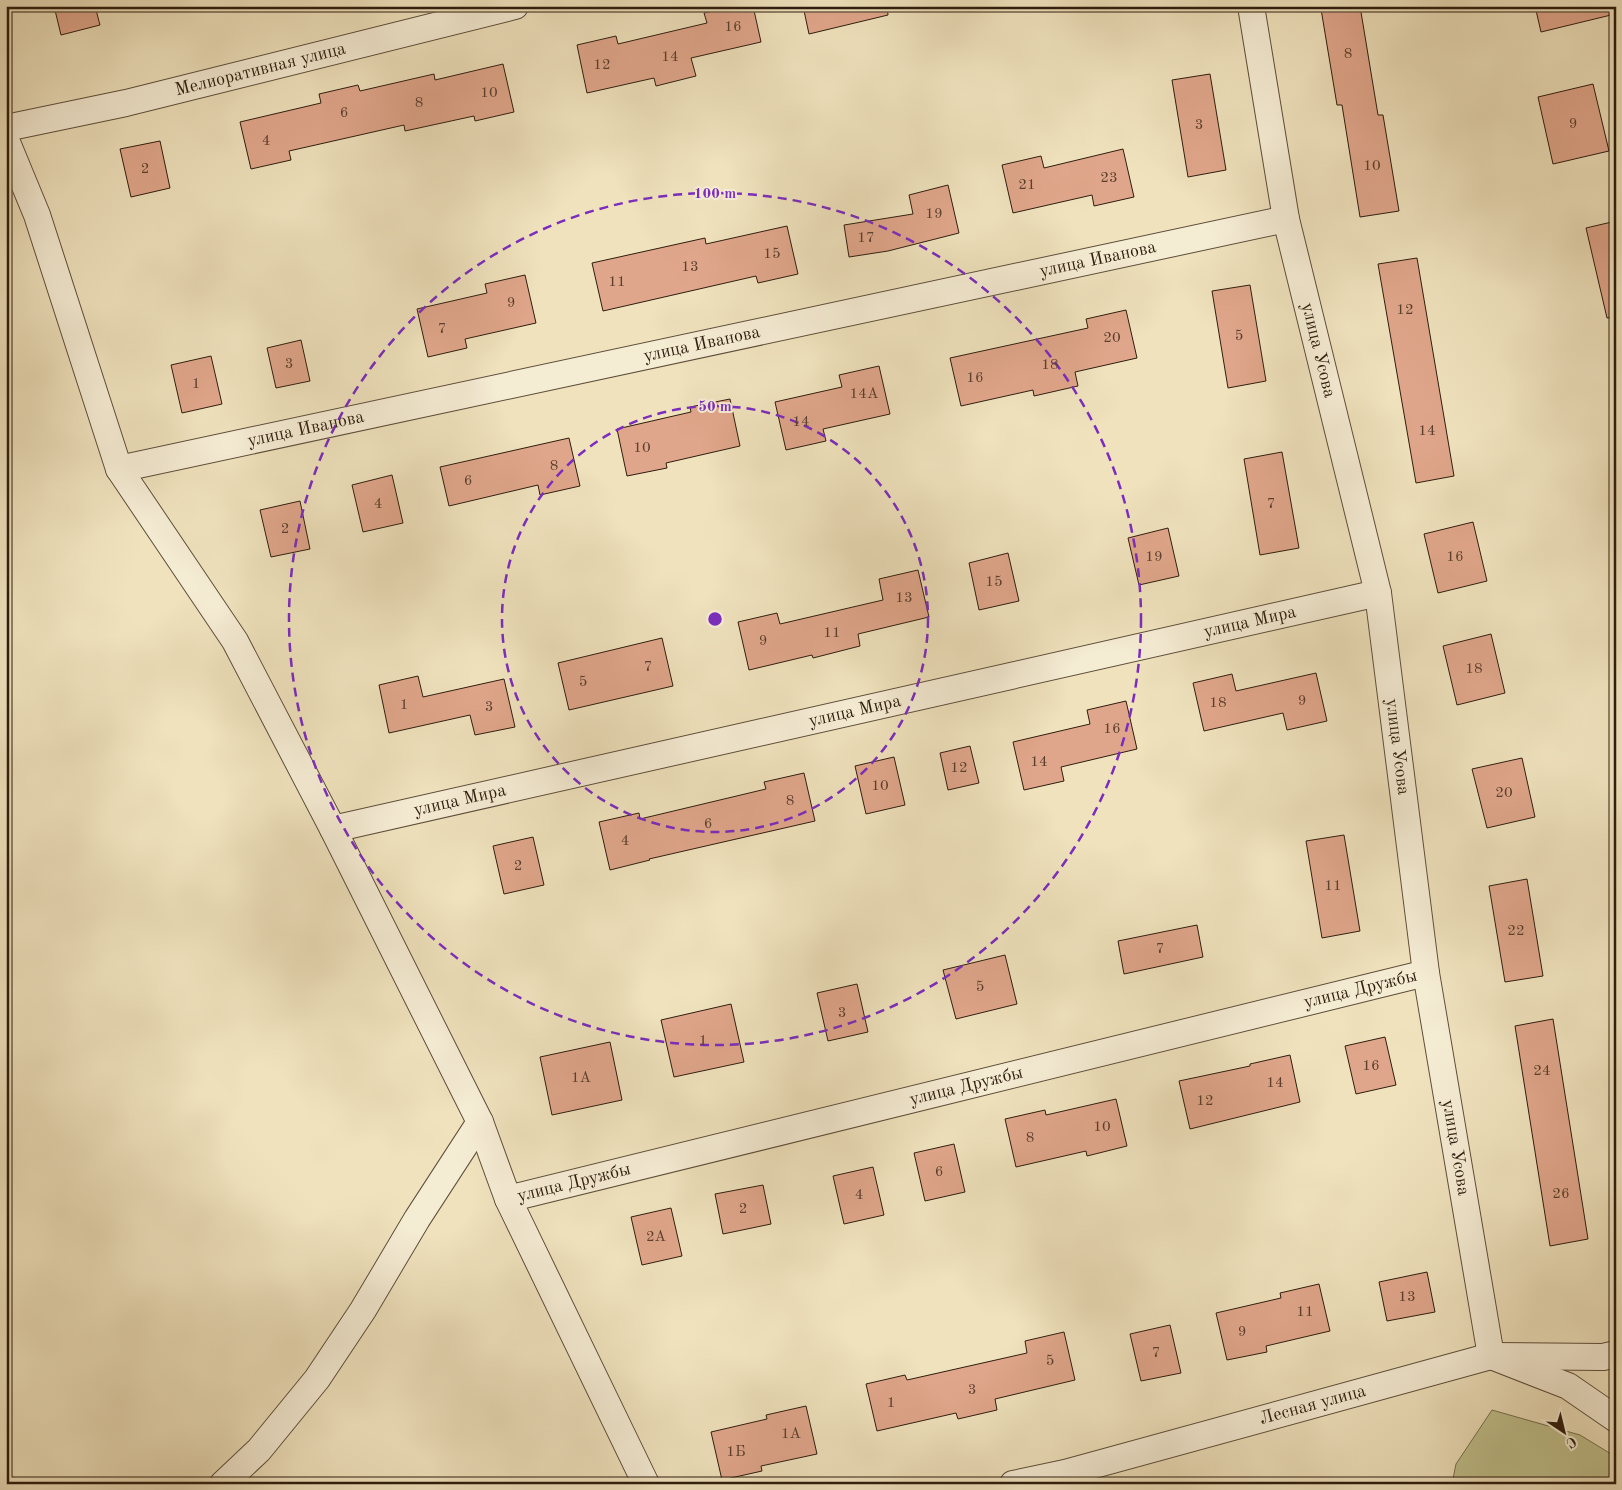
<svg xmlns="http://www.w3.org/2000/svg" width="1622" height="1490" viewBox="0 0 1622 1490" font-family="'Old Standard TT',serif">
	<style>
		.green { fill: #c0c18d; stroke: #776f4e }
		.building { fill: #e0a68b; stroke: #2e1d0e }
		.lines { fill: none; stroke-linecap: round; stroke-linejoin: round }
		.street-casing { stroke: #5e4e3a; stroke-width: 28 }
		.street { stroke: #f5ecd4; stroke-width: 26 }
		.ring { fill: none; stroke: #7b2cbf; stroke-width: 2.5; stroke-dasharray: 9 6 }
		.labels { text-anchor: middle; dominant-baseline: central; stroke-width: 4; stroke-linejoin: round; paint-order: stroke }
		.number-label { font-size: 15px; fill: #5a3f2d }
		.street-label { font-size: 18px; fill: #2e1d0e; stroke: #f5ecd4 }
		.centre { fill: #7b2cbf; stroke: #f5ecd4; stroke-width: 2.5 }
		.ring-label { font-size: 15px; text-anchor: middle; font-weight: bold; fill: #7b2cbf; stroke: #f5ecd4; stroke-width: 4; stroke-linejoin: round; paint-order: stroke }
	</style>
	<rect width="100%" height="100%" fill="#efe2bd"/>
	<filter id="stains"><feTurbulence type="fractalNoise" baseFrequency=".004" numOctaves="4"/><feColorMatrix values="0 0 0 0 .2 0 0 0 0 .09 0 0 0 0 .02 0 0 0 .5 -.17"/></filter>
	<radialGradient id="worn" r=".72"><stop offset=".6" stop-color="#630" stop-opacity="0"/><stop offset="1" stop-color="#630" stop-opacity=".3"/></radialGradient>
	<!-- green -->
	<path class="green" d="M 1492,1410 L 1580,1435 L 1616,1457 L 1616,1484 L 1452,1484 L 1456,1464 Z"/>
	<!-- building -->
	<path class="building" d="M 54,6 L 95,6 L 100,25 L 61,35 Z
		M 735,6 L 753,6 L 761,42 L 691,58 L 696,76 L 656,86 L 654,78 L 587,93 L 577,45 L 616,36 L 618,44 L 707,23 L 704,13 Z
		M 803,6 L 887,6 L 888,15 L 809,34 Z
		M 1338,6 L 1360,6 L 1378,115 L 1383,115 L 1399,211 L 1360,217 L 1342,105 L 1337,105 L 1321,9 Z
		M 1535,6 L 1610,6 L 1611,15 L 1541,32 Z
		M 503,64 L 514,112 L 475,121 L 474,116 L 405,131 L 404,125 L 289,151 L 291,160 L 251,169 L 240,122 L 321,103 L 319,94 L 358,85 L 360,91 L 434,74 L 435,80 Z
		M 1210,74 L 1226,170 L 1188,177 L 1172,80 Z
		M 1593,84 L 1609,151 L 1553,164 L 1538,97 Z
		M 160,141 L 170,188 L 131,197 L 120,149 Z
		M 1123,149 L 1134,197 L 1094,206 L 1092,195 L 1013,213 L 1002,165 L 1041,156 L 1044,168 Z
		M 948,185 L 959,233 L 888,251 L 849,257 L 844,225 L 913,214 L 909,195 Z
		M 1616,221 L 1616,317 L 1607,318 L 1586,228 Z
		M 787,226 L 798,274 L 758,283 L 756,276 L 603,311 L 592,263 L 705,238 L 706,244 Z
		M 1417,258 L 1454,476 L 1416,483 L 1378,264 Z
		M 525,275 L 536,323 L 465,339 L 467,348 L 428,357 L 417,309 L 487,293 L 485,284 Z
		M 1250,285 L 1266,381 L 1228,388 L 1212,291 Z
		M 1126,310 L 1137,358 L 1075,372 L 1078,386 L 1034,396 L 1033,390 L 961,406 L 950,358 L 1088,328 L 1086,319 Z
		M 301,340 L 310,381 L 276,388 L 267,348 Z
		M 211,356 L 222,404 L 182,413 L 171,365 Z
		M 879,366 L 890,414 L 823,429 L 826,441 L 786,450 L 775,402 L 842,387 L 839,375 Z
		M 730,399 L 740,446 L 666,463 L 667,468 L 627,476 L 617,429 L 691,412 L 690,407 Z
		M 569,438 L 580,486 L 540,495 L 538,485 L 449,506 L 440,467 Z
		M 1282,452 L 1299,548 L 1260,555 L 1244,459 Z
		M 392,475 L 403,523 L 363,532 L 352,485 Z
		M 300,501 L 310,549 L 271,557 L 260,510 Z
		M 1473,522 L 1487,581 L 1438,593 L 1424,534 Z
		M 1168,528 L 1179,576 L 1139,585 L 1128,538 Z
		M 1008,553 L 1019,601 L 979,610 L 969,563 Z
		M 918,570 L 929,617 L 858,634 L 860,646 L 813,658 L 812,655 L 749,670 L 738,622 L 777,613 L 780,624 L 883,600 L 879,579 Z
		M 1491,634 L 1505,693 L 1457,705 L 1443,646 Z
		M 662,638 L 673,686 L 569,710 L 558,663 Z
		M 1316,673 L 1327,721 L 1287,730 L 1283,713 L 1204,731 L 1193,683 L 1232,674 L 1236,691 Z
		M 418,676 L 423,697 L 504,679 L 515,727 L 475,735 L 470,715 L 389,733 L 379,685 Z
		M 1126,701 L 1137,749 L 1061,767 L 1064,781 L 1024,790 L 1013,742 L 1090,724 L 1087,710 Z
		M 970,746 L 979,783 L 948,790 L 940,753 Z
		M 894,757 L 905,805 L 866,814 L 855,766 Z
		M 1522,758 L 1535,817 L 1487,828 L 1472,769 Z
		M 804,773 L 815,821 L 649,859 L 650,860 L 610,870 L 599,822 L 639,813 L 640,819 L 766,789 L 764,782 Z
		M 1344,835 L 1360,931 L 1322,938 L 1306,841 Z
		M 533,837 L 544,885 L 504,894 L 493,846 Z
		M 1527,879 L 1543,976 L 1505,982 L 1489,886 Z
		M 1197,925 L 1203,957 L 1124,974 L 1118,941 Z
		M 1005,955 L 1017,1004 L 956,1019 L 943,970 Z
		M 857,984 L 868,1032 L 828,1041 L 817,993 Z
		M 731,1004 L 744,1062 L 674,1077 L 661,1020 Z
		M 1553,1019 L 1588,1239 L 1550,1246 L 1515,1026 Z
		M 1385,1037 L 1396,1085 L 1356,1094 L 1345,1046 Z
		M 610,1042 L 622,1100 L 552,1115 L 540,1057 Z
		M 1290,1055 L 1300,1102 L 1190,1129 L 1179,1081 L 1250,1066 L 1250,1064 Z
		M 1116,1099 L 1127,1146 L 1087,1156 L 1086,1151 L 1016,1167 L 1005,1119 L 1045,1110 L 1046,1115 Z
		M 954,1144 L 965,1192 L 925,1201 L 914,1153 Z
		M 873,1167 L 884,1215 L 844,1224 L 833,1176 Z
		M 763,1185 L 771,1224 L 723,1234 L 715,1194 Z
		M 671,1208 L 682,1256 L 642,1265 L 631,1217 Z
		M 1427,1272 L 1435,1312 L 1387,1321 L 1379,1282 Z
		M 1319,1284 L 1330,1331 L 1266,1346 L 1267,1352 L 1227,1360 L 1216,1313 L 1281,1298 L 1280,1293 Z
		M 1170,1325 L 1181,1373 L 1141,1381 L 1130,1334 Z
		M 1064,1332 L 1075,1380 L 995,1399 L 997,1410 L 958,1419 L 956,1413 L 877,1431 L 866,1384 L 905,1375 L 907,1380 L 1027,1353 L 1025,1341 Z
		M 806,1406 L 817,1454 L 761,1466 L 762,1471 L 722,1480 L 711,1432 L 767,1419 L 766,1415 Z"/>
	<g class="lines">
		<defs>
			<g id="street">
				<path id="s1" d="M 1251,6 L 1286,219 L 1378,593 L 1426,973 L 1491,1356 L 1568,1386 L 1616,1419"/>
				<path id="s2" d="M 6,128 L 126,103 L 515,6"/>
				<path d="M 6,140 L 37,215 L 119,469 L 235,641 L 333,829 L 480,1122 L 508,1199 L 646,1484"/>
				<path id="s3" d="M 119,469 L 1286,219"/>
				<path id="s4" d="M 333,829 L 1378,593"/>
				<path id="s5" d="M 508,1199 L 1426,973"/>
				<path d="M 223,1484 L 259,1450 L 317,1379 L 363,1310 L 417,1219 L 480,1122"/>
				<path id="s6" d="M 1013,1484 L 1065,1473 L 1491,1356 L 1603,1357 L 1616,1354"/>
			</g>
		</defs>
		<!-- street casing -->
		<use href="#street" class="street-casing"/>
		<!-- street -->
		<use href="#street" class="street"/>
	</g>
	<!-- distance rings -->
	<g class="ring">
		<circle cx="715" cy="619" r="213"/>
		<circle cx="715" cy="619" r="426"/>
	</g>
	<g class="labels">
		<!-- number labels -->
		<g class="number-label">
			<text x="733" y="27">16</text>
			<text x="1348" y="54">8</text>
			<text x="670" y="57">14</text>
			<text x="602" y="65">12</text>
			<text x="489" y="93">10</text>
			<text x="419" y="103">8</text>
			<text x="344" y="113">6</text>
			<text x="1573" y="124">9</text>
			<text x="1199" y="125">3</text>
			<text x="266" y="141">4</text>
			<text x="1372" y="166">10</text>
			<text x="145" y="169">2</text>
			<text x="1109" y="178">23</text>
			<text x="1027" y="185">21</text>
			<text x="934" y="214">19</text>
			<text x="866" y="238">17</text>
			<text x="772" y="254">15</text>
			<text x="690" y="267">13</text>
			<text x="617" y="282">11</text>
			<text x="511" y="303">9</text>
			<text x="1405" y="310">12</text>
			<text x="442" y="329">7</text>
			<text x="1239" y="336">5</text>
			<text x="1112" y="338">20</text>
			<text x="289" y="364">3</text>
			<text x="1050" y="365">18</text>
			<text x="975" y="378">16</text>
			<text x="196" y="384">1</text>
			<text x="864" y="394">14А</text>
			<text x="801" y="422">14</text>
			<text x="1427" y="431">14</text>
			<text x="642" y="448">10</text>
			<text x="554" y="466">8</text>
			<text x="468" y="481">6</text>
			<text x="378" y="504">4</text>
			<text x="1271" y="504">7</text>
			<text x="285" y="529">2</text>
			<text x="1154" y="557">19</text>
			<text x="1455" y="557">16</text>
			<text x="994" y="582">15</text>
			<text x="904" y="598">13</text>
			<text x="832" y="633">11</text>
			<text x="763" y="641">9</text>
			<text x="648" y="667">7</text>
			<text x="1474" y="669">18</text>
			<text x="583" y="682">5</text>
			<text x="1302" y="701">9</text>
			<text x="1218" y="703">18</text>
			<text x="404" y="705">1</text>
			<text x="489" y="707">3</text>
			<text x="1112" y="729">16</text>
			<text x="1039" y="762">14</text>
			<text x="959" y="768">12</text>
			<text x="880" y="786">10</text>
			<text x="1504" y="793">20</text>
			<text x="790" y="801">8</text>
			<text x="708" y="824">6</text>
			<text x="625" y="841">4</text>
			<text x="518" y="866">2</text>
			<text x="1333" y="886">11</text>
			<text x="1516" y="931">22</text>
			<text x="1160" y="949">7</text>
			<text x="980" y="987">5</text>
			<text x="842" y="1013">3</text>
			<text x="703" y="1041">1</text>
			<text x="1371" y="1066">16</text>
			<text x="1542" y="1071">24</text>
			<text x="581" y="1078">1А</text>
			<text x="1275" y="1083">14</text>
			<text x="1205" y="1101">12</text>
			<text x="1102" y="1127">10</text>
			<text x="1030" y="1138">8</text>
			<text x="939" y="1172">6</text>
			<text x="1561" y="1194">26</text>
			<text x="859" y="1195">4</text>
			<text x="743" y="1209">2</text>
			<text x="656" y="1237">2А</text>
			<text x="1407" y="1297">13</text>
			<text x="1305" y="1312">11</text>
			<text x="1242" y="1332">9</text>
			<text x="1156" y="1353">7</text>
			<text x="1050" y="1361">5</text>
			<text x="972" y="1390">3</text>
			<text x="891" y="1403">1</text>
			<text x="791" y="1434">1А</text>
			<text x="736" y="1452">1Б</text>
		</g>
		<!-- street labels -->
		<g class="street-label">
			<text stroke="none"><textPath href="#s2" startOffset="261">Мелиоративная улица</textPath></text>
			<text stroke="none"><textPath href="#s3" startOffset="1001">улица Иванова</textPath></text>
			<text stroke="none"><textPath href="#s3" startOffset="596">улица Иванова</textPath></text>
			<text stroke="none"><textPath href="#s1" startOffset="351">улица Усова</textPath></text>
			<text stroke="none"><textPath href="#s3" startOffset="191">улица Иванова</textPath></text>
			<text stroke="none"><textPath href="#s4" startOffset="940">улица Мира</textPath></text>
			<text stroke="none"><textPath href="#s4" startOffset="535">улица Мира</textPath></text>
			<text stroke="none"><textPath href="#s1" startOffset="756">улица Усова</textPath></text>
			<text stroke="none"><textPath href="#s4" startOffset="130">улица Мира</textPath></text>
			<text stroke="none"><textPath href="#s5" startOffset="878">улица Дружбы</textPath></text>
			<text stroke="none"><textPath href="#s5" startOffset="472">улица Дружбы</textPath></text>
			<text stroke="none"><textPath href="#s1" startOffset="1161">улица Усова</textPath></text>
			<text stroke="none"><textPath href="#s5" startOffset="68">улица Дружбы</textPath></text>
			<text stroke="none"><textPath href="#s6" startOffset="310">Лесная улица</textPath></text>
		</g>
	</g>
	<circle cx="715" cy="619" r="8" class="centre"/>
	<g class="ring-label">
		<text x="715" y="198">100 m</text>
		<text x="715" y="411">50 m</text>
	</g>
	<!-- margin -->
	<rect width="1622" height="1490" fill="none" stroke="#efe2bd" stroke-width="25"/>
	<rect x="8" y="8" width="1607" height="1475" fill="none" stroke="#2e1d0e" stroke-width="2.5"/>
	<rect x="12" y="12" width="1597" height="1465" fill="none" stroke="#2e1d0e"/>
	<!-- north arrow -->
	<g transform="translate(1564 1432) rotate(145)" stroke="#f5ecd4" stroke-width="4" paint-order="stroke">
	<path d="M0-4L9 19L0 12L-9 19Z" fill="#2e1d0e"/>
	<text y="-8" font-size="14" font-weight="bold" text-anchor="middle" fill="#2e1d0e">С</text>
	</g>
	<rect width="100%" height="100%" filter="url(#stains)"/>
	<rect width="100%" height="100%" fill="url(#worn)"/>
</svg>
